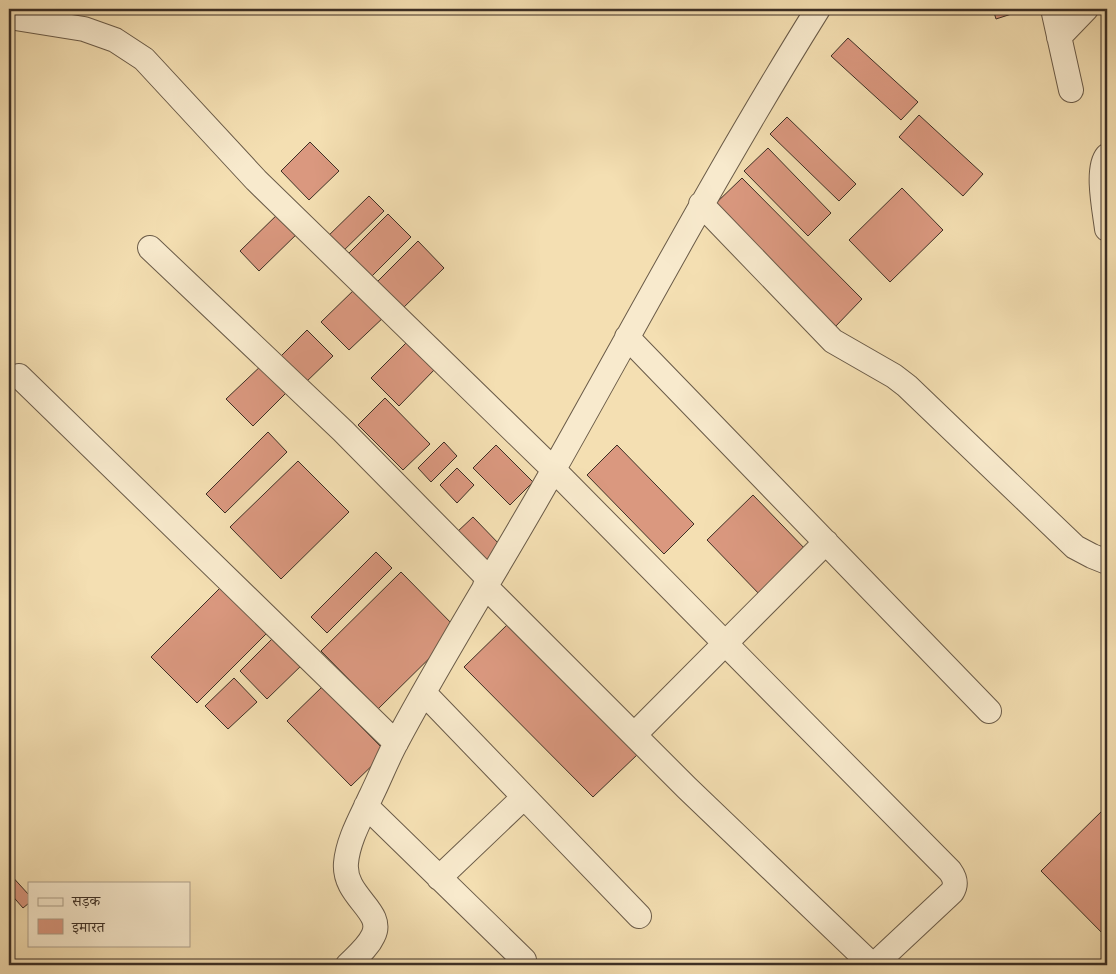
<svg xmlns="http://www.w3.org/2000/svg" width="1116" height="974" viewBox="0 0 1116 974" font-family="'IM FELL DW Pica','Noto Serif Devanagari',serif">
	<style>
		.building { fill: #da987f; stroke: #3c2f25 }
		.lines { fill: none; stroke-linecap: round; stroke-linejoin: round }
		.minor-casing { stroke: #6a5b48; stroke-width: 26 }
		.minor { stroke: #f8eacd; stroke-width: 24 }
	</style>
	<rect width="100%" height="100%" fill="#f4dfb2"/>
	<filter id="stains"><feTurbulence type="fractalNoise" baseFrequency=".004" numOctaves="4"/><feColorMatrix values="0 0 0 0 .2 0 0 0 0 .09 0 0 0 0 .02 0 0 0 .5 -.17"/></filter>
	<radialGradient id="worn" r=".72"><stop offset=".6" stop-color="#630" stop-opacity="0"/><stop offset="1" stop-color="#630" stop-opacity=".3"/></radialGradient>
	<!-- building -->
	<path class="building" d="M 993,9 L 1027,9 L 996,19 Z
		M 848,38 L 918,102 L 901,120 L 831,56 Z
		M 919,115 L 983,174 L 963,196 L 899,137 Z
		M 787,117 L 856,184 L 839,201 L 770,134 Z
		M 310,142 L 339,171 L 309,200 L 281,171 Z
		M 768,148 L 831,213 L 808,236 L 744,171 Z
		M 742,178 L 862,299 L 834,328 L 714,205 Z
		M 902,188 L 943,230 L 890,282 L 849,240 Z
		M 369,196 L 384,211 L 337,257 L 322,242 Z
		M 283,209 L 302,229 L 259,271 L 240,251 Z
		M 388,214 L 411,237 L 369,279 L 346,256 Z
		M 418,241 L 444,268 L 402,309 L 376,283 Z
		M 357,287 L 385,316 L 349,350 L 321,322 Z
		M 307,330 L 333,356 L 304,384 L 279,358 Z
		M 410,339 L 437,367 L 399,406 L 371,378 Z
		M 264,363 L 290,389 L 253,426 L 226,399 Z
		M 385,398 L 430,444 L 403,470 L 358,425 Z
		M 268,432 L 287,452 L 225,513 L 206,494 Z
		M 444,442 L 457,456 L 431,482 L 418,468 Z
		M 496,445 L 533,482 L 510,505 L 473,468 Z
		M 617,445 L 694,524 L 664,554 L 587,475 Z
		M 298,461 L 349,512 L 281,579 L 230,527 Z
		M 457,468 L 474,485 L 457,503 L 440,485 Z
		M 753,495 L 808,552 L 762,597 L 707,540 Z
		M 473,517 L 502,547 L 485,563 L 456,533 Z
		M 376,552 L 392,568 L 327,633 L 311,617 Z
		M 401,572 L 458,630 L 378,709 L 321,651 Z
		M 223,585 L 269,631 L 197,703 L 151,657 Z
		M 509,623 L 638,754 L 593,797 L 464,667 Z
		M 278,633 L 306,661 L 267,699 L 240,671 Z
		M 234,678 L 257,702 L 228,729 L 205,706 Z
		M 322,687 L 386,752 L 351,786 L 287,721 Z
		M 1107,806 L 1107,938 L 1041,871 Z
		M 9,873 L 29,895 L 29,903 L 23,908 L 9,892 Z"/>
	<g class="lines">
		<defs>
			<path id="minor" d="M 1053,9 L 1071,90
				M 9,17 L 84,29 L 115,40 L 144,59 L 256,180 L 554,470 L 950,871 C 955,878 957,884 952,892 L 874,965
				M 1059,37 L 1086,9
				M 1107,156 C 1096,169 1105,212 1107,229
				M 701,204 L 833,341 L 894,376 L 907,386 L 1075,547 L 1092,556 L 1107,562
				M 150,248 L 343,431 L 489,579
				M 627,337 L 989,711
				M 19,376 L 396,743
				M 485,586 L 687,788 L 872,965
				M 424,693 L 639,916
				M 634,735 L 826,542
				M 366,806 L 524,960
				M 439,878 L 524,797
				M 348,965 C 357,956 368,947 373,936 C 386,911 343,897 346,863 C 348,840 361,818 371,796 C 380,778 387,759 397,741 C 446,649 503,560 554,469 C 641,315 724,159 818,9"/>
		</defs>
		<!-- minor casing -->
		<use href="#minor" class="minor-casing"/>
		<!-- minor -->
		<use href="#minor" class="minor"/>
	</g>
	<!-- margin -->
	<rect width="1116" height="974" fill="none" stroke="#f4dfb2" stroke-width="30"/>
	<rect x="10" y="10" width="1096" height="954" fill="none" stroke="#3c2f25" stroke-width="2.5"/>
	<rect x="15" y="15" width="1086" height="944" fill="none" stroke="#3c2f25"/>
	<!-- legend -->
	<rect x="28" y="882" width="162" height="65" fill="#f8eacd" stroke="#ad9f8a"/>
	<rect x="38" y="898" width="25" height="8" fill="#f8eacd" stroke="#ad9f8a"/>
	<text x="72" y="906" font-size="15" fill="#3c2f25">सड़क</text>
	<rect x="38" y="919" width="25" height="15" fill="#da987f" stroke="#ad9f8a"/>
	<text x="72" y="932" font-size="15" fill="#3c2f25">इमारत</text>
	<rect width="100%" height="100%" filter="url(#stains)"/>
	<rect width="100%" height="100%" fill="url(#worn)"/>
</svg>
